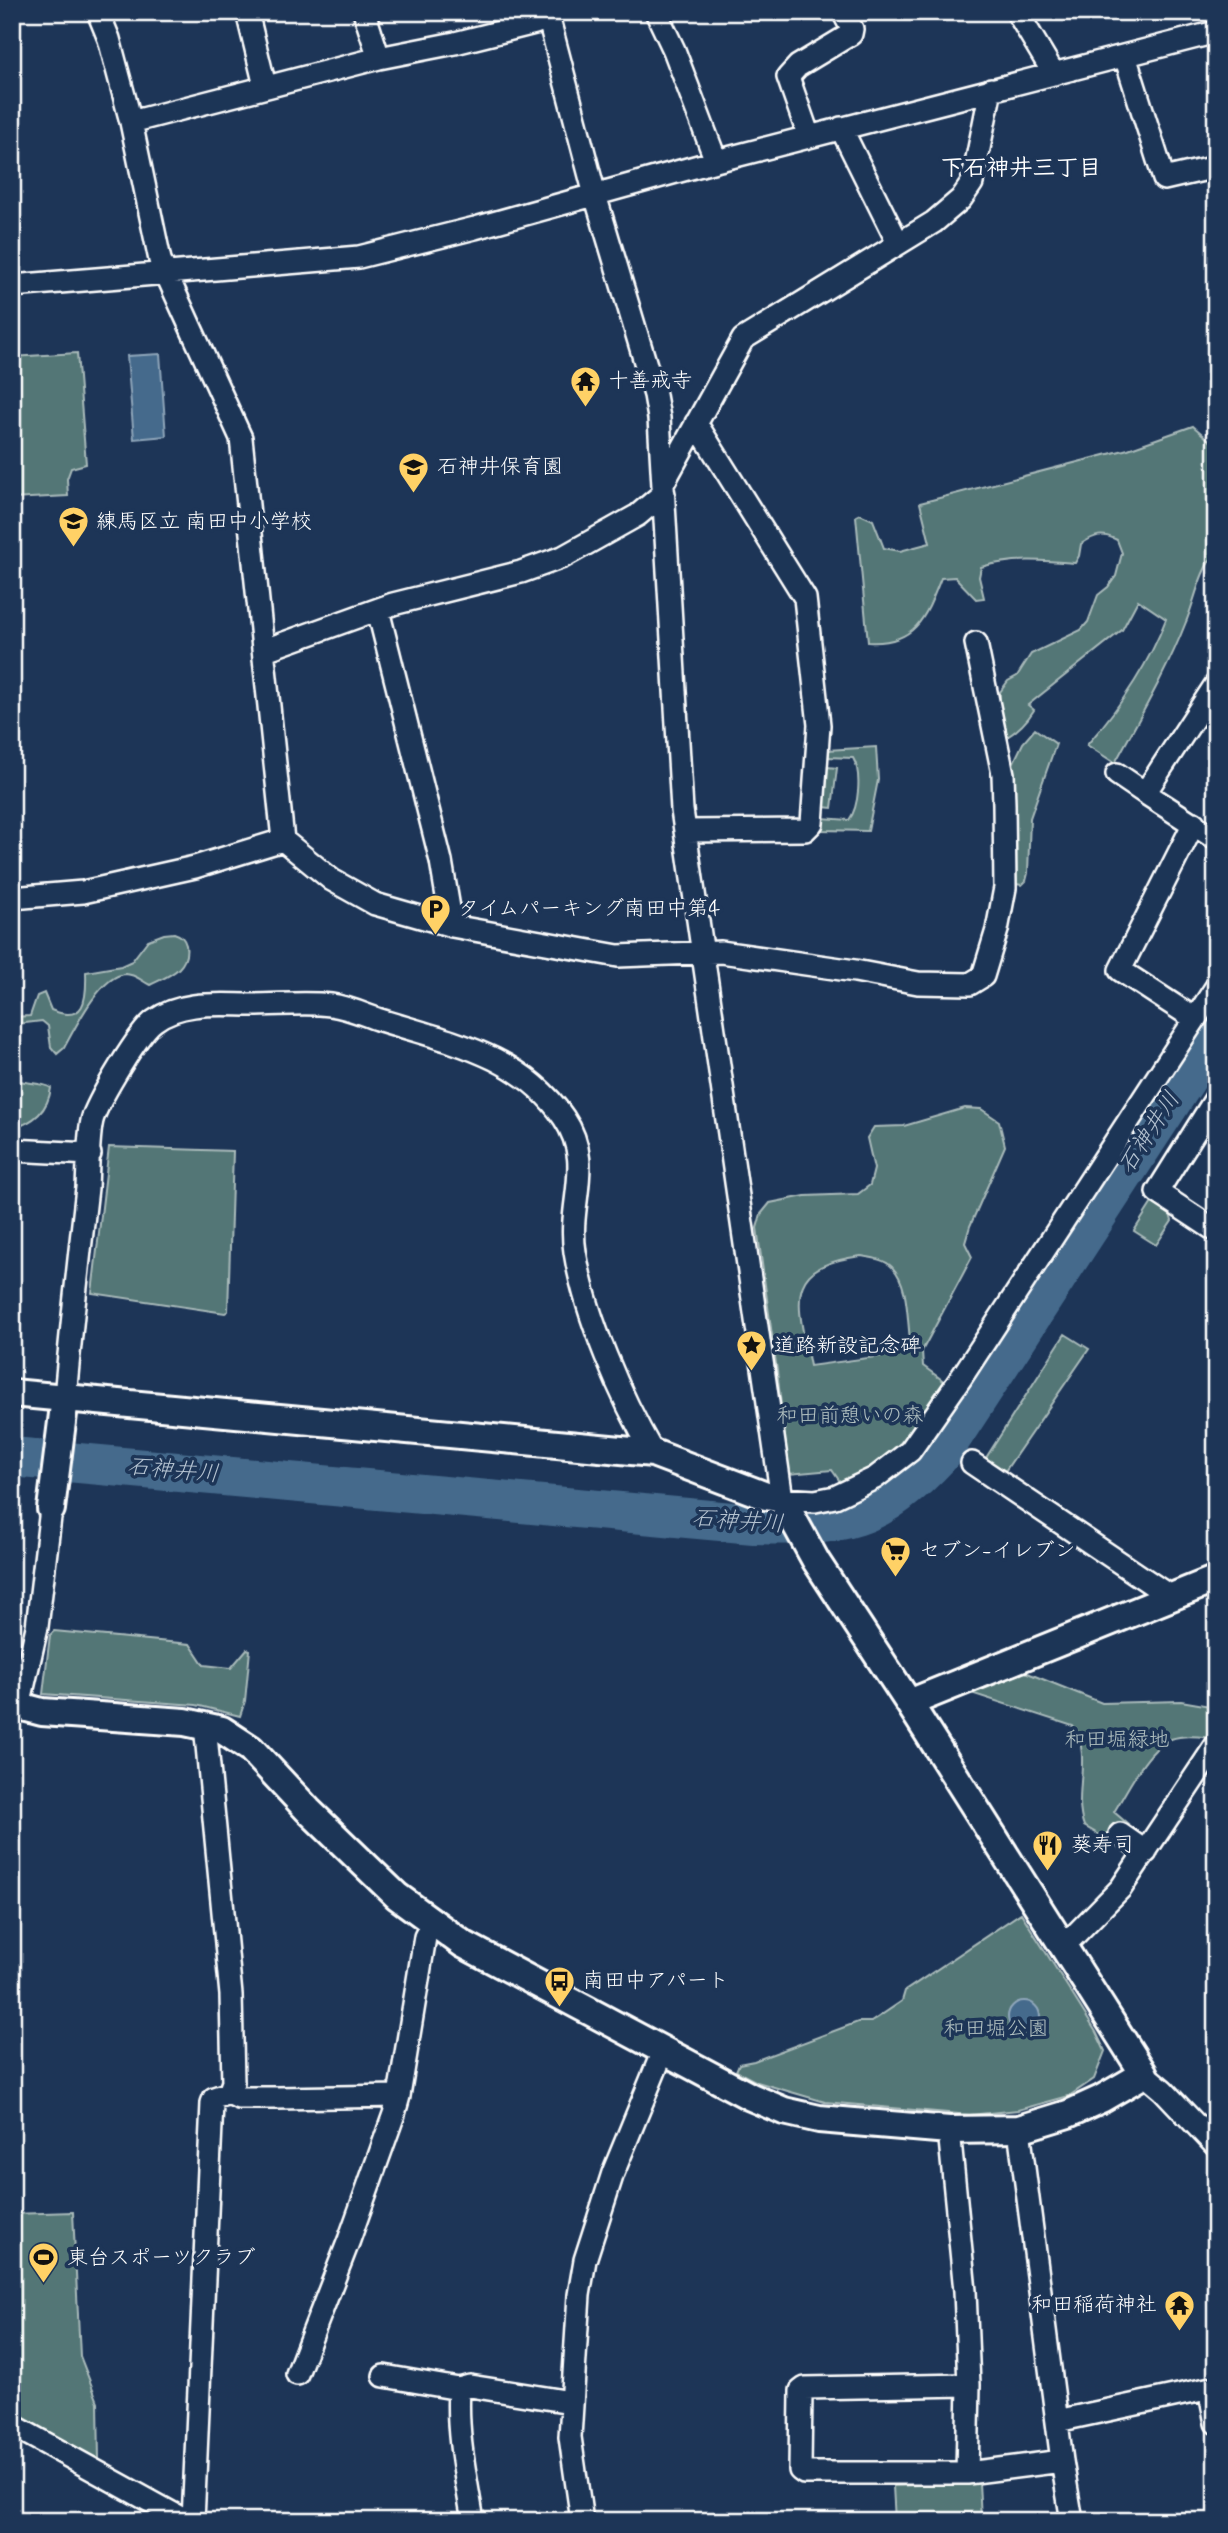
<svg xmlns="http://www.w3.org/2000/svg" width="1228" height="2533" viewBox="0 0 1228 2533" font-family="Mynerve,'Klee One',sans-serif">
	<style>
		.green { fill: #537676; stroke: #a9baba; stroke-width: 2; fill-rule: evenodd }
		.water { fill: #456a8c; stroke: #8fa6ba; stroke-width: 2 }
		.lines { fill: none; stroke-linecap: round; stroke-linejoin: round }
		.river { stroke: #456a8c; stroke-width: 40 }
		.minor-casing { stroke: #fff; stroke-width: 26 }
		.tertiary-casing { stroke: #fff; stroke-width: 32 }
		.minor { stroke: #1d3557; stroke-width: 21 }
		.tertiary { stroke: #1d3557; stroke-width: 26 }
		.labels { text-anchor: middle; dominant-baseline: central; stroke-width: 7; stroke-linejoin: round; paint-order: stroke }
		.poi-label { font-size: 21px; fill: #fff; stroke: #1d3557; text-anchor: start }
		.park-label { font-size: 21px; fill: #b2c1c1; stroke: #1d3557 }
		.neighbourhood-label { font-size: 23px; font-weight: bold; fill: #fff; stroke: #1d3557 }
		.water-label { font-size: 23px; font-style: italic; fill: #b5c3d1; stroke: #1d3557 }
	</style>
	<rect width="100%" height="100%" fill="#1d3557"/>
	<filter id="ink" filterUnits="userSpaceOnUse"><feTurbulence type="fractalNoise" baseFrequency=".0143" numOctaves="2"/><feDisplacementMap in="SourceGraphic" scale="14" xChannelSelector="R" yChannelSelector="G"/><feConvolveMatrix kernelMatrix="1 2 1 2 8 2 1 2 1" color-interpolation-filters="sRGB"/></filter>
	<g filter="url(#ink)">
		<!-- green -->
		<path class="green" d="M 77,353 L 86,464 L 71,468 L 67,479 L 68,496 L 12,499 L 12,357 Z
			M 1193,426 L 1216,446 L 1216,552 C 1199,572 1196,598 1186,622 C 1167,671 1140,717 1115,763 L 1087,745 C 1119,708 1149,664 1166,619 L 1138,600 L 1122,630 L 1028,705 L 1034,710 C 1026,723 1018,731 1005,738 L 1000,721 L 1000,692 L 1008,681 L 1017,676 L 1031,654 L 1081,630 L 1088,622 L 1098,595 L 1108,587 L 1116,576 L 1122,553 L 1117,540 C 1102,532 1095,535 1081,544 L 1079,556 L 1075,563 C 1042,560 1013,558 981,567 L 979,577 L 984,598 L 976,599 L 955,577 L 941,578 C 926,616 916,645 868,642 L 856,516 L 860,514 L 873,520 L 884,548 L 900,551 L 930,543 L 920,503 L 1128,449 Z
			M 1035,729 L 1056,744 L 1030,818 L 1028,873 L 1026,881 L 1022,885 L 1016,884 L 1013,876 L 1011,768 L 1023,743 Z
			M 876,747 L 878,780 L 868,831 L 821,830 L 822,818 L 849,820 C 859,807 862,773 853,758 L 826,757 L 827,750 Z
			M 827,767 L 837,768 L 832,808 L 823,807 Z
			M 174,933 C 181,935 184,938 186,945 C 190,969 168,976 150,985 C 141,981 136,974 125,974 C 100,976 75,1028 64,1048 L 57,1054 L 51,1047 L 48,1026 L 42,1021 L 17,1024 L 13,1033 L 16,1080 C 27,1084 43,1082 51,1088 C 48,1111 34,1122 12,1129 L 12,1017 L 30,1016 L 37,996 L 44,993 L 51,1010 C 85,1024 87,1000 86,972 L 121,966 L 132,961 L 148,940 L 164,934 Z
			M 965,1108 L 981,1109 L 999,1121 L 1005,1146 L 970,1226 L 965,1243 L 972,1257 L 922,1351 L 923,1366 L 945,1382 C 914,1430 895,1459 841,1483 L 832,1470 L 789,1474 L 777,1371 L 757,1228 L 761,1214 L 770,1203 L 805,1196 L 858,1194 L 870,1185 L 874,1169 L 867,1138 L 874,1127 L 904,1126 ZM 861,1256 C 872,1258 884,1259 892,1267 C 911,1287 906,1326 912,1352 L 810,1366 C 798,1304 781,1266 861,1256 Z
			M 109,1147 L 233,1151 L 228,1311 L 225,1313 L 92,1293 Z
			M 1153,1201 L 1169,1211 L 1172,1221 L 1156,1245 L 1134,1231 Z
			M 1065,1334 L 1089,1349 L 1003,1474 L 984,1461 Z
			M 54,1631 L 190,1644 L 204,1665 L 231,1668 L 247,1649 L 250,1650 L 245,1701 L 240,1716 L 196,1705 L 43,1694 L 50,1635 Z
			M 1025,1672 L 1102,1703 L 1181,1701 L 1216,1707 L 1216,1738 C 1202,1737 1185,1734 1171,1739 C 1148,1747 1127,1791 1114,1812 L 1128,1824 L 1114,1843 L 1084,1826 C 1072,1795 1093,1755 1073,1726 L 971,1693 Z
			M 1021,1913 L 1096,2032 L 1105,2051 L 1094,2079 L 1069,2096 L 1018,2110 L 970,2115 L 825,2102 L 757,2082 L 736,2071 L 739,2064 L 754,2061 L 858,2022 L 871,2022 L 902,2001 L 905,1991 Z
			M 73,2212 L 80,2356 L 98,2402 L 99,2460 L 12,2412 L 12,2214 Z
			M 979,2483 L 981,2518 L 895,2521 L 893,2486 Z"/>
		<!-- water -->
		<path class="water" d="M 160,354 L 166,436 L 134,439 L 127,356 Z
			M1008 2017a16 16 0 1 1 32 0a16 16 0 1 1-32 0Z"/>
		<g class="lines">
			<!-- river -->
			<path class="river" d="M 12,1457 L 754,1524 C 843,1527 878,1522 941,1454 L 1216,1033"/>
			<defs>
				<path id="minor" d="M 247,12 L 265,86
					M 364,12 L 379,58
					M 547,12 L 595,195 L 655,395 L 659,418 L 682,810 L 782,1499 L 815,1501 L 835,1497 L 875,1478 L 910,1451 L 961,1378 L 1216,987
					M 656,12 L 674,50 L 716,161
					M 1017,12 L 1054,74
					M 1125,56 L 1164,179 L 1216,167
					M 131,122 L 379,58 L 455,43 L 535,23
					M 841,128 L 898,243
					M 809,137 L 788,77 L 798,66 L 851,34 L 852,29 L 843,12
					M 12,286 L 359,257 L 475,228 L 716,161 L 1216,32
					M 664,482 L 743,339 L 934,222 L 961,199 L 972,183 L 991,89
					M 378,610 L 441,861 L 452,926
					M 265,650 L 393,604 L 521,572 L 563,557 L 638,515 L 664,493
					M 1216,684 L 1145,793 L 1213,837 L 1216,833
					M 1117,774 L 1145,793
					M 1194,823 L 1120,970 L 1195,1019
					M 685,831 L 805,830 L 812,823 L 819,725 L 805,598 L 696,423
					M 283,840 L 332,880 L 375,904 L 452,926 L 618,956 L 721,952 L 855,971 L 918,983 L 970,984 L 983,976 L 997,930 L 1005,888 L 1004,804 L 1003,774 L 976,643
					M 12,898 L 83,892 L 195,867 L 283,840 L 241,438 L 160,260 L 131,122 L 109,39 L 98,12
					M 1216,1098 L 1157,1192 L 1216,1231
					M 12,1150 L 90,1154
					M 65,1398 C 71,1328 79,1258 87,1188 C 88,1171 88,1131 93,1117 C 101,1096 138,1033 154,1021 C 182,1000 221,1005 253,1005 C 279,1005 306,1002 331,1005 C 347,1007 363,1014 377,1019 C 447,1041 521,1054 564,1118 C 595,1164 567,1202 575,1252 C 585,1315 621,1398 653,1453
					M 972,1463 L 1171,1597
					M 19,1706 L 37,1627 L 51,1509
					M 1120,1834 L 1146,1852
					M 1064,1946 L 1121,1888 L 1216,1745
					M 1144,2074 L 1163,2090 L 1216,2146
					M 229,2093 L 239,2098 L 276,2098 L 399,2096
					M 1019,2129 L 1062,2461 L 1072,2521
					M 949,2130 L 965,2291 L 969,2385 L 967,2473
					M 297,2374 L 349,2240 L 394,2114 L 399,2096 L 425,1937 L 432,1924
					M 384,2376 L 459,2389 L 470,2386 L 571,2402
					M 969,2385 L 805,2388 L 801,2391 L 800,2470 L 804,2473 L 967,2473 L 1062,2461
					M 459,2389 C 456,2433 466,2478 473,2521
					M 1209,2389 L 1216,2423
					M 1057,2421 L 1216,2387
					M 12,2425 L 186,2521
					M 193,2521 L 212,2103 L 214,2098 L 229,2093 L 233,2082 L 231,1995 L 205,1725
					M 582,2521 L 570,2437 L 579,2295 L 585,2260 L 613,2173 L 663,2051"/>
				<path id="tertiary" d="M 12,1393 L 653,1453 L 766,1496 L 782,1499 L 816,1561 L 909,1703 L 1144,2074 L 1101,2099 L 1068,2114 L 1019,2129 L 949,2130 L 819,2119 L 784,2111 L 751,2097 L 463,1944 L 397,1896 L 308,1810 L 251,1749 L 222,1730 L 185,1722 L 42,1712 L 12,1704
					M 51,1509 L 65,1398
					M 909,1703 L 1216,1579"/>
			</defs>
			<!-- minor casing -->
			<use href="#minor" class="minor-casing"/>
			<!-- tertiary casing -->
			<use href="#tertiary" class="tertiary-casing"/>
			<!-- minor -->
			<use href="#minor" class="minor"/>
			<!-- tertiary -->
			<use href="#tertiary" class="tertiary"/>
		</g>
	</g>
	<!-- icons -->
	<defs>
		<symbol id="temple-pin" viewBox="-11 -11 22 30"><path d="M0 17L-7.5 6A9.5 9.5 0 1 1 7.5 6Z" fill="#ffd166" stroke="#1d3557"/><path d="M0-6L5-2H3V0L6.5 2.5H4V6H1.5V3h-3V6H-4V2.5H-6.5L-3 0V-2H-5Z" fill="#111"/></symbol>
		<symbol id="school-pin" viewBox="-11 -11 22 30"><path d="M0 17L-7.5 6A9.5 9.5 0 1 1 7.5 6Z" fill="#ffd166" stroke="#1d3557"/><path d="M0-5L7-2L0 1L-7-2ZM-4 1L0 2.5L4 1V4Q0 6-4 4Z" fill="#111"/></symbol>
		<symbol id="parking-pin" viewBox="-11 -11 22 30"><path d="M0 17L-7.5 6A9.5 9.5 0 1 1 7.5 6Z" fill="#ffd166" stroke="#1d3557"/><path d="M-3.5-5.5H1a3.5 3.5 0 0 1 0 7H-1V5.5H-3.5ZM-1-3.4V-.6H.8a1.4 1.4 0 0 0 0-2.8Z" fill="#111"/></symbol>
		<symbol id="sight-pin" viewBox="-11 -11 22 30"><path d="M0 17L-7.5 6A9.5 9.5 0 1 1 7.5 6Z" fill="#ffd166" stroke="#1d3557"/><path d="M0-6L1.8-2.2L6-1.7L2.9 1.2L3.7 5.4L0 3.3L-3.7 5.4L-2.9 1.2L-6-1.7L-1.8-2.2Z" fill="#111"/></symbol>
		<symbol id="supermarket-pin" viewBox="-11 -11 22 30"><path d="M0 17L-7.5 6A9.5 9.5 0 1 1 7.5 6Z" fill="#ffd166" stroke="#1d3557"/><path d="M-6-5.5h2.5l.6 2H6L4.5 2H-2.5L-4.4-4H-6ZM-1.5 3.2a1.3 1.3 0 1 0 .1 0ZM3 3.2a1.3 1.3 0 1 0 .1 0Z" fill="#111"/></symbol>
		<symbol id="restaurant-pin" viewBox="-11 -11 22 30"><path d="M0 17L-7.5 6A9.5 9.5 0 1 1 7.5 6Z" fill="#ffd166" stroke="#1d3557"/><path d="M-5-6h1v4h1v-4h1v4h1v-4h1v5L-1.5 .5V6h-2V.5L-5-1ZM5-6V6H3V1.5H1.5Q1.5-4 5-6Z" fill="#111"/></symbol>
		<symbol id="bus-pin" viewBox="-11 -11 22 30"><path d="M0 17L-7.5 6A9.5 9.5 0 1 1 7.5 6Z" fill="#ffd166" stroke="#1d3557"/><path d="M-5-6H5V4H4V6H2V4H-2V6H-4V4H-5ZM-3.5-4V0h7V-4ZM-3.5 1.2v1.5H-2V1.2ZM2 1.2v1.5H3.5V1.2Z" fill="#111"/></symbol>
		<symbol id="stadium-pin" viewBox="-11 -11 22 30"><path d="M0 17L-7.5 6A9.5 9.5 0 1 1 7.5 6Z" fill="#ffd166" stroke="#1d3557"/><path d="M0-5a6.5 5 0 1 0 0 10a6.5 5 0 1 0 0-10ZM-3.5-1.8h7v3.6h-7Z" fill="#111"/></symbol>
	</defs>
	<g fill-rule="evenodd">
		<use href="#temple-pin" x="568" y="364" width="35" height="47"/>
		<use href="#school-pin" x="396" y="450" width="35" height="47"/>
		<use href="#school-pin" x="56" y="504" width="35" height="47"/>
		<use href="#parking-pin" x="418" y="892" width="35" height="47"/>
		<use href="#sight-pin" x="734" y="1328" width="35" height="47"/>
		<use href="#supermarket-pin" x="878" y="1534" width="35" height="47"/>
		<use href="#restaurant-pin" x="1030" y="1828" width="35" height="47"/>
		<use href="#bus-pin" x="542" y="1964" width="35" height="47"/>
		<use href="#stadium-pin" x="26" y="2240" width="35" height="47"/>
		<use href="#temple-pin" x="1162" y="2288" width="35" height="47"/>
	</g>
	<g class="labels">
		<!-- poi labels -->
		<g class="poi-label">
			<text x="608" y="381">十善戒寺</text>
			<text x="437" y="467">石神井保育園</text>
			<text x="96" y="522">練馬区立 南田中小学校</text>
			<text x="458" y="909">タイムパーキング南田中第4</text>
			<text x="774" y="1346">道路新設記念碑</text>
			<text x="919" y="1551">セブン-イレブン</text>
			<text x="1071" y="1845">葵寿司</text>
			<text x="583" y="1981">南田中アパート</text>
			<text x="67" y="2258">東台スポーツクラブ</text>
			<text x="1157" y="2305" text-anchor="end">和田稲荷神社</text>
		</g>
		<!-- park labels -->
		<g class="park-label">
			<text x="850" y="1416">和田前憩いの森</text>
			<text x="1117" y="1740">和田堀緑地</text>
			<text x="996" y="2029">和田堀公園</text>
		</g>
		<!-- neighbourhood labels -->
		<g class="neighbourhood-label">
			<text x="1021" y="169">下石神井三丁目</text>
		</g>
		<!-- water labels -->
		<g class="water-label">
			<text transform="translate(1150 1133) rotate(-57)">石神井川</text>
			<text transform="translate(173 1471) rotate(5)">石神井川</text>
			<text transform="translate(738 1522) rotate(4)">石神井川</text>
		</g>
	</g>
	<!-- margin -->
	<rect width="1228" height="2533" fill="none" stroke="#1d3557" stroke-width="42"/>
	<rect x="21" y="21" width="1186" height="2491" fill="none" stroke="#fff" stroke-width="2.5" filter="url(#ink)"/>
</svg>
